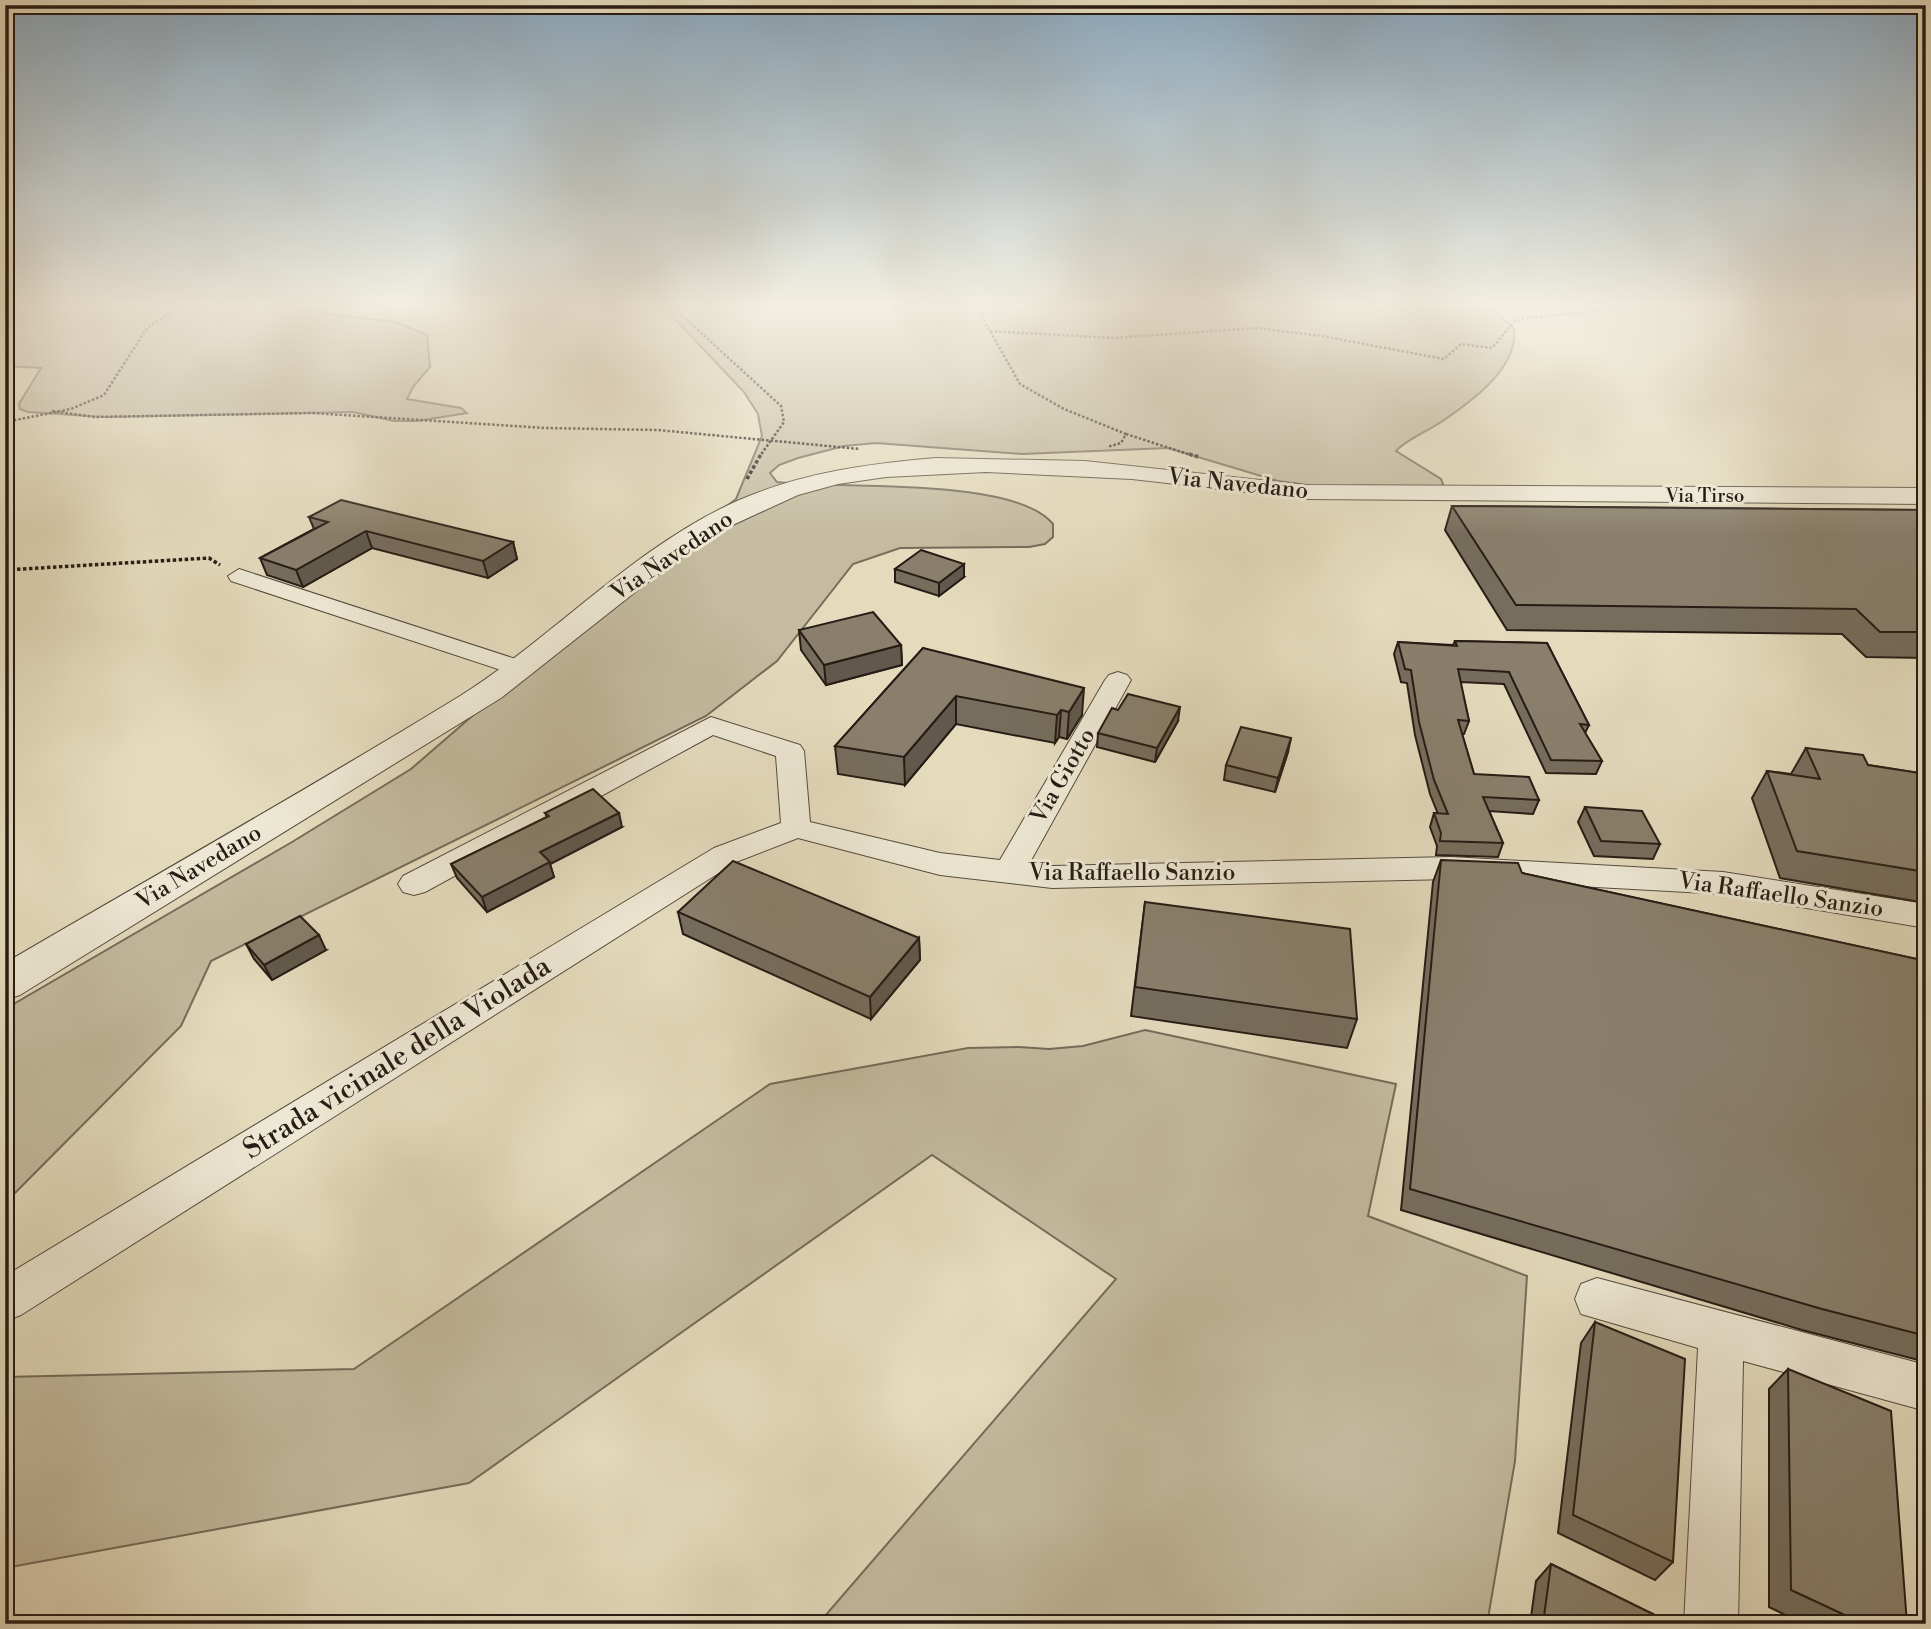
<svg xmlns="http://www.w3.org/2000/svg" width="1931" height="1629" viewBox="0 0 1931 1629" font-family="'Libre Bodoni',serif">
	<style>
		.green { fill: #c4bba0; stroke: #756c5a; stroke-width: 2 }
		.lines { fill: none; stroke-linecap: round; stroke-linejoin: round }
		.minor-casing { stroke: #564c3f; stroke-width: 2 }
		.tertiary-casing { stroke: #564c3f; stroke-width: 2 }
		.path-far1 { stroke: #261c15; stroke-width: 2.5; stroke-dasharray: 2.5 2; stroke-linecap: butt }
		.path { stroke: #261c15; stroke-width: 3.5; stroke-dasharray: 3.5 2.5; stroke-linecap: butt }
		.minor { fill: #ede8d4; fill-rule: evenodd }
		.tertiary { fill: #ede8d4; fill-rule: evenodd }
		.wall { fill: #766d5d; stroke: #261c15; stroke-width: 2 }
		.shaded-wall { fill: #60594c; stroke: #261c15; stroke-width: 2 }
		.building { fill: #897f6c; stroke: #261c15; stroke-width: 2 }
		.labels { text-anchor: middle; dominant-baseline: central; stroke-width: 6; stroke-linejoin: round; paint-order: stroke }
		.far-street-label { font-size: 19px; fill: #261c15; stroke: #ede8d4 }
		.street-label { font-size: 23px; fill: #261c15; stroke: #ede8d4 }
		.near-street-label { font-size: 28px; fill: #261c15; stroke: #ede8d4 }
	</style>
	<rect width="100%" height="100%" fill="#e4dbbd"/>
	<filter id="stains"><feTurbulence type="fractalNoise" baseFrequency=".00286" numOctaves="4"/><feColorMatrix values="0 0 0 0 .2 0 0 0 0 .09 0 0 0 0 .02 0 0 0 .5 -.17"/></filter>
	<radialGradient id="worn" r=".72"><stop offset=".6" stop-color="#630" stop-opacity="0"/><stop offset="1" stop-color="#630" stop-opacity=".3"/></radialGradient>
	<!-- green -->
	<path class="green" d="M 5,308 L 320,308 L 328,314 L 396,322 L 427,335 L 430,367 L 413,387 L 407,399 L 461,408 L 467,413 L 417,421 L 394,421 L 353,412 L 104,417 L 28,412 L 20,409 L 19,404 L 41,368 L 5,366 Z
		M 669,308 L 1492,308 L 1514,329 C 1519,369 1468,404 1438,424 C 1424,433 1407,439 1396,451 L 1441,479 L 1444,487 L 1314,486 L 1278,481 L 1168,448 L 1022,454 L 876,443 L 844,446 L 798,458 L 779,465 L 770,473 L 777,482 C 839,490 1014,476 1053,524 L 1053,537 L 1045,544 L 1029,547 L 900,548 L 853,564 L 777,661 L 706,716 L 211,961 L 181,1026 L 5,1203 L 5,1009 L 292,842 L 411,769 L 620,588 L 736,499 L 762,436 L 758,414 L 744,392 L 673,317 Z
		M 1145,1030 L 1396,1084 L 1368,1216 L 1527,1276 L 1515,1461 L 1487,1624 L 818,1624 L 1116,1279 L 932,1155 L 469,1483 L 5,1568 L 5,1377 L 354,1369 L 770,1084 L 968,1048 L 1019,1047 L 1049,1049 L 1083,1046 Z"/>
	<g class="lines">
		<defs>
			<path id="minor" d="M 239,569 L 531,664 L 535,669 L 531,674 L 513,674 L 231,581 L 228,576 Z
				M 1118,672 L 1127,675 L 1131,680 L 1029,864 L 1052,866 L 1451,857 L 1723,872 L 1926,904 L 1926,928 L 1723,894 L 1451,879 L 1052,888 L 940,875 L 798,838 L 736,862 L 21,1315 L 5,1321 L 5,1276 L 714,848 L 781,823 L 776,756 L 713,735 L 425,892 L 414,895 L 403,892 L 398,884 L 403,876 L 711,717 L 800,745 L 804,751 L 810,822 L 940,853 L 1000,860 L 1105,680 L 1109,675 Z
				M 1597,1278 L 1926,1365 L 1926,1411 L 1743,1361 L 1738,1624 L 1684,1624 L 1698,1348 L 1581,1314 L 1575,1299 L 1581,1284 Z"/>
			<path id="tertiary" d="M 936,458 L 1085,461 L 1306,485 L 1926,488 L 1926,504 L 1306,499 L 1132,479 L 986,472 L 886,477 L 838,484 L 798,495 L 724,529 L 667,567 L 501,698 L 20,995 L 5,1000 L 5,963 C 157,874 310,788 460,696 C 555,636 634,547 737,501 C 800,473 867,464 936,458 Z"/>
		</defs>
		<!-- minor casing -->
		<use href="#minor" class="minor-casing"/>
		<!-- tertiary casing -->
		<use href="#tertiary" class="tertiary-casing"/>
		<!-- path-far1 -->
		<path class="path-far1" d="M 674,308 L 781,406 L 784,422 L 760,456
			M 977,308 L 1020,384 L 1064,409 L 1126,434 L 1121,443 L 1107,447
			M 990,331 L 1113,338 L 1256,328 L 1322,336 L 1444,359 L 1461,344 L 1492,348 L 1514,322 L 1526,318 L 1629,308
			M 52,411 L 94,417 L 312,413 L 545,428 L 658,430 L 860,449
			M 5,422 L 71,409 L 104,395 L 147,328 L 178,308
			M 1126,434 L 1194,456"/>
		<!-- path -->
		<path class="path" d="M 1189,454 L 1199,457
			M 747,479 L 761,454
			M 5,570 L 209,558 L 220,565"/>
		<!-- minor -->
		<use href="#minor" class="minor"/>
		<!-- tertiary -->
		<use href="#tertiary" class="tertiary"/>
	</g>
	<!-- wall -->
	<path class="wall" d="M 1452,506 L 1926,510 L 1926,658 L 1866,657 L 1842,634 L 1507,630 L 1445,530 Z
		M 309,517 L 513,542 L 517,559 L 488,578 L 372,548 L 303,587 L 267,575 L 260,558 L 314,529 Z
		M 895,569 L 964,577 L 939,596 L 895,582 Z
		M 799,630 L 901,645 L 902,665 L 826,685 L 801,650 Z
		M 1455,641 L 1547,643 L 1589,725 L 1585,733 L 1602,761 L 1596,774 L 1546,773 L 1504,684 L 1460,682 L 1469,721 L 1464,734 L 1462,734 L 1474,774 L 1539,800 L 1533,814 L 1489,811 L 1503,843 L 1498,857 L 1436,855 L 1437,846 L 1430,827 L 1434,813 L 1438,814 L 1430,794 L 1415,735 L 1407,683 L 1401,682 L 1394,654 L 1398,642 L 1453,645 Z
		M 923,648 L 1082,715 L 1067,739 L 1059,737 L 1055,743 L 956,724 L 905,785 L 838,774 L 835,746 Z
		M 1178,721 L 1155,762 L 1097,747 L 1098,733 Z
		M 1806,748 L 1868,765 L 1926,774 L 1926,903 L 1780,878 L 1752,798 L 1767,771 L 1791,774 Z
		M 1288,752 L 1275,792 L 1224,780 L 1226,765 Z
		M 1585,807 L 1660,844 L 1653,859 L 1594,856 L 1578,822 Z
		M 545,813 L 622,827 L 550,864 L 554,877 L 487,912 L 457,878 L 451,864 L 547,817 Z
		M 1441,860 L 1522,873 L 1926,961 L 1926,1362 L 1802,1330 L 1401,1210 L 1433,882 Z
		M 1145,902 L 1357,1019 L 1347,1048 L 1131,1016 Z
		M 678,912 L 919,938 L 920,960 L 871,1019 L 683,934 Z
		M 246,944 L 326,950 L 272,980 L 254,959 Z
		M 1595,1322 L 1673,1562 L 1655,1580 L 1558,1533 L 1581,1343 Z
		M 1788,1369 L 1907,1624 L 1804,1624 L 1769,1607 L 1769,1389 Z
		M 1551,1564 L 1673,1624 L 1530,1624 L 1536,1581 Z"/>
	<!-- shaded-wall -->
	<path class="shaded-wall" d="M 366,531 L 372,548 L 303,587 L 296,570 Z
		M 513,542 L 517,559 L 488,578 L 483,561 Z
		M 964,564 L 964,577 L 939,596 L 939,583 Z
		M 901,645 L 902,665 L 826,685 L 824,665 Z
		M 1084,688 L 1082,715 L 1067,739 L 1069,712 Z
		M 956,696 L 956,724 L 905,785 L 904,757 Z
		M 1180,707 L 1178,721 L 1155,762 L 1157,748 Z
		M 1061,710 L 1059,737 L 1055,743 L 1057,715 Z
		M 1291,738 L 1288,752 L 1275,792 L 1278,778 Z
		M 619,813 L 622,827 L 550,864 L 554,877 L 487,912 L 482,897 L 540,852 Z
		M 319,935 L 326,950 L 272,980 L 264,965 Z
		M 919,938 L 920,960 L 871,1019 L 870,997 Z"/>
	<!-- building -->
	<path class="building" d="M 341,500 L 513,542 L 483,561 L 366,531 L 296,570 L 260,558 L 328,522 L 309,517 Z
		M 1452,506 L 1926,510 L 1926,632 L 1880,632 L 1856,609 L 1516,605 Z
		M 921,550 L 964,564 L 939,583 L 895,569 Z
		M 873,612 L 901,645 L 824,665 L 799,630 Z
		M 1455,641 L 1547,643 L 1589,725 L 1580,724 L 1602,761 L 1551,760 L 1509,672 L 1458,669 L 1469,721 L 1458,720 L 1474,774 L 1529,777 L 1539,800 L 1483,797 L 1503,843 L 1440,841 L 1441,833 L 1434,813 L 1448,814 L 1434,780 L 1419,722 L 1411,670 L 1405,669 L 1398,642 L 1457,646 Z
		M 923,648 L 1084,688 L 1069,712 L 1061,710 L 1057,715 L 956,696 L 904,757 L 835,746 Z
		M 1128,694 L 1180,707 L 1157,748 L 1098,733 L 1112,708 L 1118,710 Z
		M 1241,727 L 1291,738 L 1278,778 L 1226,765 Z
		M 1806,748 L 1863,755 L 1868,765 L 1926,774 L 1926,872 L 1797,851 L 1767,771 L 1820,779 Z
		M 593,789 L 619,813 L 540,852 L 550,862 L 482,897 L 451,864 L 549,816 L 545,813 Z
		M 1585,807 L 1642,811 L 1660,844 L 1601,841 Z
		M 1441,860 L 1518,863 L 1522,873 L 1926,961 L 1926,1336 L 1822,1309 L 1410,1189 Z
		M 733,861 L 919,938 L 870,997 L 678,912 Z
		M 1145,902 L 1350,929 L 1357,1019 L 1135,987 Z
		M 300,916 L 319,935 L 264,965 L 246,944 Z
		M 1595,1322 L 1685,1359 L 1673,1562 L 1573,1515 Z
		M 1788,1369 L 1891,1411 L 1907,1624 L 1864,1624 L 1791,1590 Z
		M 1551,1564 L 1673,1624 L 1543,1624 Z"/>
	<!-- sky -->
	<linearGradient id="sky" x2="0" y2="1"><stop stop-color="#8caac0"/><stop offset="0.57" stop-color="#f3efe1"/><stop offset="1" stop-color="#f3efe1" stop-opacity="0"/></linearGradient>
	<rect width="1931" height="536" fill="url(#sky)"/>
	<g class="labels">
		<!-- far-street labels -->
		<g class="far-street-label">
			<text x="1705" y="496">Via Tirso</text>
		</g>
		<!-- street labels -->
		<g class="street-label">
			<text transform="translate(1238 484) rotate(6)">Via Navedano</text>
			<text transform="translate(672 556) rotate(-34)">Via Navedano</text>
			<text transform="translate(1063 776) rotate(-60)">Via Giotto</text>
			<text transform="translate(199 867) rotate(-31)">Via Navedano</text>
			<text x="1132" y="873">Via Raffaello Sanzio</text>
			<text transform="translate(1781 895) rotate(8)">Via Raffaello Sanzio</text>
		</g>
		<!-- near-street labels -->
		<g class="near-street-label">
			<text transform="translate(397 1058) rotate(-32)">Strada vicinale della Violada</text>
		</g>
	</g>
	<!-- margin -->
	<rect width="1931" height="1629" fill="none" stroke="#e4dbbd" stroke-width="28"/>
	<rect x="7" y="7" width="1917" height="1615" fill="none" stroke="#261c15" stroke-width="3.5"/>
	<rect x="14" y="14" width="1903" height="1601" fill="none" stroke="#261c15" stroke-width="2"/>
	<rect width="100%" height="100%" filter="url(#stains)"/>
	<rect width="100%" height="100%" fill="url(#worn)"/>
</svg>
